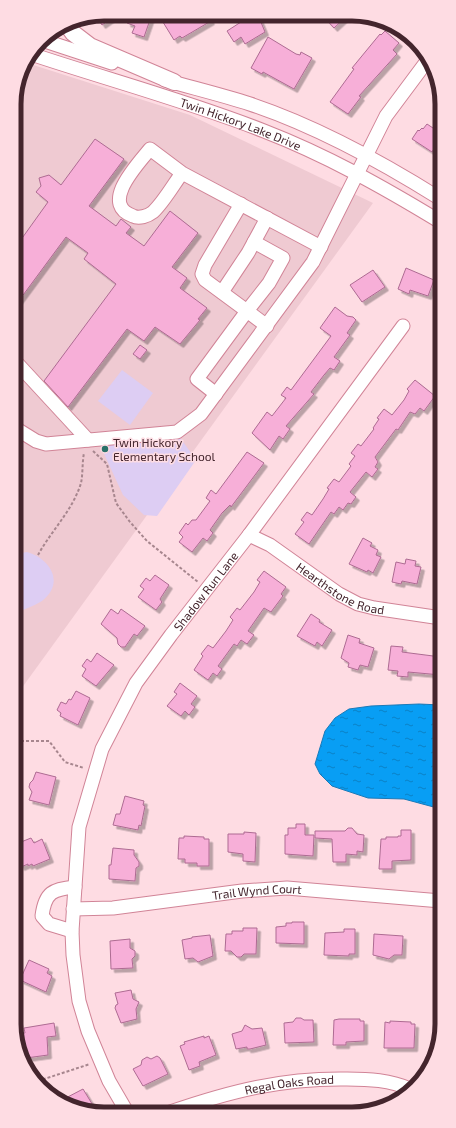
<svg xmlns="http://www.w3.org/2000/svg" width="456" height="1128" viewBox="0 0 456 1128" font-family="'Exo 2',sans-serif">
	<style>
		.built { fill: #efcad2 }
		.green { fill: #ddcdf3 }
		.water { fill: url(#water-ripples); stroke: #1a7ab8 }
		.building { fill: #f7afd8; stroke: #ad6b92; filter: url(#shadow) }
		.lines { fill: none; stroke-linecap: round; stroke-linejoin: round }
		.minor-casing { stroke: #d18497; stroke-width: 15 }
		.major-casing { stroke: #d18497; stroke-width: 18 }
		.path { stroke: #a7868e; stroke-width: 2; stroke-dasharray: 3 2; stroke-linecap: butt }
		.minor { stroke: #fff; stroke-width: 13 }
		.major { stroke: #fff; stroke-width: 16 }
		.poi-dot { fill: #2a7169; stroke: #fedce3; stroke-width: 1.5 }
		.labels { text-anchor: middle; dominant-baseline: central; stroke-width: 3; stroke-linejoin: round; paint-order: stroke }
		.street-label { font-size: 12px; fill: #44252d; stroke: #fedce3 }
		.poi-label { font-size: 12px; fill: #44252d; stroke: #fedce3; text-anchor: start }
		.rim { fill: none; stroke: #44252d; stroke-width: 5 }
	</style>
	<defs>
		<pattern id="water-ripples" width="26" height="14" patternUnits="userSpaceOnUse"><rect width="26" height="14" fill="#089ef4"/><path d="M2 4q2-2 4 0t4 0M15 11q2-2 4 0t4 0" fill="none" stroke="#0a81c6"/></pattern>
		<filter id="shadow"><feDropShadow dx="3.5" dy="3.5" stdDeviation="0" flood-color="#0004"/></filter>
	</defs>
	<rect width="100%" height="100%" fill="#fedce3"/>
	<!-- built -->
	<path class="built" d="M 27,63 L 190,115 L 373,203 L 16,696 L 14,98 Z"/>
	<!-- green -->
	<path class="green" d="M 122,370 L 153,393 L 130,425 L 98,401 Z
		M 179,436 L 196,460 L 157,516 L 144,515 L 123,495 L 100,445 L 142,443 Z
		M 27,552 C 51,559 65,583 42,601 C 34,606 24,609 16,613 L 16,554 Z"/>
	<!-- water -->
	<path class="water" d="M 419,704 L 441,705 L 441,809 L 404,799 L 368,798 L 332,786 L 320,774 L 315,764 L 325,731 L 335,718 L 349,709 L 371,706 Z"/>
	<!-- building -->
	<path class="building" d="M 104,14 L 118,14 L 102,25 L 96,16 Z
		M 130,14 L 152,14 L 144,37 L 132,33 L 135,26 L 127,23 Z
		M 158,14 L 208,15 L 211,21 L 182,38 L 180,36 L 174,40 Z
		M 237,15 L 258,15 L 265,32 L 245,44 L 241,37 L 234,42 L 227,31 L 241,22 Z
		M 322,15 L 331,16 L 347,16 L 334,28 Z
		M 385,31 L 399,43 L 393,50 L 397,54 L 359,96 L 361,97 L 348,114 L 330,102 L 354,69 L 352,68 L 380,34 L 381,35 Z
		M 268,37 L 296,54 L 300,55 L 301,52 L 312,58 L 294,89 L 263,72 L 262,74 L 251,68 Z
		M 427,124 L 439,132 L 439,140 L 432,152 L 412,139 L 418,130 L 419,131 L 422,128 L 423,129 Z
		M 95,139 L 124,159 L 89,206 L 116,226 L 121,219 L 131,227 L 126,233 L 144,246 L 170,211 L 198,233 L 172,267 L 187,278 L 180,288 L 207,308 L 198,319 L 200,320 L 180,344 L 155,327 L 144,341 L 127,329 L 68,407 L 44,381 L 116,284 L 84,259 L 88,253 L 66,237 L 15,306 L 15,248 L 48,202 L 36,192 L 41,186 L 39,178 L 49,175 L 61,185 Z
		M 406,268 L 434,280 L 428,296 L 410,290 L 409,294 L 398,289 Z
		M 373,270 L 385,287 L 362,302 L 350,285 Z
		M 335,307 L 347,316 L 353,317 L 356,320 L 347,333 L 350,335 L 334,357 L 340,361 L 334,370 L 330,368 L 324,375 L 311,392 L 314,394 L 286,426 L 290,429 L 283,439 L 279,436 L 270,450 L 252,433 L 267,412 L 272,416 L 286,398 L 281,395 L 287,387 L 291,390 L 331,336 L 320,328 Z
		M 140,345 L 147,350 L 140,359 L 133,354 Z
		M 415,380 L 435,396 L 424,411 L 420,408 L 415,414 L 410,412 L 398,430 L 396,429 L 375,457 L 378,462 L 375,467 L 378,469 L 372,477 L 366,472 L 350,492 L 356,497 L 351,504 L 348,503 L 343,510 L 339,507 L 334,514 L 331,512 L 309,544 L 295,534 L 304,522 L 301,520 L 307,512 L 312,515 L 323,499 L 329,489 L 327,488 L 334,479 L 339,482 L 351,466 L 349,464 L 355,456 L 351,453 L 358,444 L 361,446 L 374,429 L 373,428 L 379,419 L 377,418 L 384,409 L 392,415 L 404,400 L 409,391 L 407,389 Z
		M 247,452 L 264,463 L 231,507 L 230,505 L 222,513 L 210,530 L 213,533 L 207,541 L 203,538 L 192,552 L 179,542 L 183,537 L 179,533 L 186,523 L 188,525 L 192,520 L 196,520 L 210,501 L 206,498 L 211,490 L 216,494 Z
		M 363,538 L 372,543 L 370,546 L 378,550 L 376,555 L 381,557 L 373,573 L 368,570 L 367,572 L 349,564 Z
		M 406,559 L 416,561 L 415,566 L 421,567 L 417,584 L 402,581 L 401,584 L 392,582 L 396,562 L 405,564 Z
		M 264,571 L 286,587 L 281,594 L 283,596 L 271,612 L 264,608 L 248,631 L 254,635 L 247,644 L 241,640 L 237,646 L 234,644 L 218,666 L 222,669 L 217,676 L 213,673 L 208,680 L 194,670 L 203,656 L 201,654 L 208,645 L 213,648 L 226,631 L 233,620 L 230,617 L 237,608 L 240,610 L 254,592 L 260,582 L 257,580 Z
		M 155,575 L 169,585 L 160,599 L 162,602 L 156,610 L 138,597 L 144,589 L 140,586 L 146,578 L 150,581 Z
		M 111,609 L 118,614 L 121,609 L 145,626 L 137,636 L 134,634 L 125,647 L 121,647 L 118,644 L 117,638 L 101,624 Z
		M 311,614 L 320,620 L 319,622 L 332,630 L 322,646 L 317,642 L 315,646 L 297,636 Z
		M 348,635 L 360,639 L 359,643 L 374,648 L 368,667 L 360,665 L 358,670 L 348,667 L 349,663 L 341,658 Z
		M 391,646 L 403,647 L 402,652 L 441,657 L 441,675 L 408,672 L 408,677 L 397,676 L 398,671 L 388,670 Z
		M 97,653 L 114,665 L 96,686 L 82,676 L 86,669 L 82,666 L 87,659 L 91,662 Z
		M 180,683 L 197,696 L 191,704 L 195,707 L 189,715 L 185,711 L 181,716 L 167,706 L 177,694 L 174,692 Z
		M 76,691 L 90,698 L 78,725 L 60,716 L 61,713 L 57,710 L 61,702 L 66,704 L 69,699 L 71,700 Z
		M 36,772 L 56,777 L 49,805 L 29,800 L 32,792 L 29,787 L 30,783 L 33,780 Z
		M 125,796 L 144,801 L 143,805 L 145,806 L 141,826 L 139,825 L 138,830 L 113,825 L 116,814 L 120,814 Z
		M 296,824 L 305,824 L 305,835 L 314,835 L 313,856 L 285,854 L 285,835 L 288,835 L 288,828 L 296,828 Z
		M 348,828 L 352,828 L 357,834 L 364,835 L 363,852 L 357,851 L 357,855 L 346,854 L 346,862 L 333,862 L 332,839 L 315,838 L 315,831 L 345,831 Z
		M 401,830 L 411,830 L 411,860 L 392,861 L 392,869 L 379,869 L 381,839 L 386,839 L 386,837 L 398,837 L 398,836 L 401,836 Z
		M 244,832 L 256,833 L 255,862 L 243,861 L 243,854 L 228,852 L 228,834 L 244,834 Z
		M 184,836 L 204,837 L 204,839 L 209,839 L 209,866 L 197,866 L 197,863 L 185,863 L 185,859 L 178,859 L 179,838 L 184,838 Z
		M 31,838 L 34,843 L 42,839 L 50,859 L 33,866 L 32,864 L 28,866 L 28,864 L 21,867 L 16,855 L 16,844 Z
		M 113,848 L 134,850 L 134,855 L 139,862 L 139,866 L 136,868 L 135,881 L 109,879 L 109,865 L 111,865 Z
		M 292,922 L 304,922 L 304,944 L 276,943 L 276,927 L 286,926 L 286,923 L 292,923 Z
		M 243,928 L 257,928 L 256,954 L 244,954 L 241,957 L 237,957 L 231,951 L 225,951 L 226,934 L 232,934 L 232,931 L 243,931 Z
		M 344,929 L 355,929 L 355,954 L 349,954 L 349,956 L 324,955 L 325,933 L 344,932 Z
		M 374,934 L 403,936 L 402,955 L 394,955 L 389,959 L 373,955 Z
		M 210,935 L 213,956 L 198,962 L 193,958 L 185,959 L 182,940 L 192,938 L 192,937 Z
		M 130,939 L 130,948 L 135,951 L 135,956 L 132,959 L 133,968 L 111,969 L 110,941 Z
		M 29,960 L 49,969 L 47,973 L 52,976 L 46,992 L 20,980 Z
		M 131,990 L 133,999 L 139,1002 L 136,1009 L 137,1019 L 121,1023 L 115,1008 L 116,1005 L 118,1004 L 115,993 Z
		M 296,1018 L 301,1018 L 304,1020 L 313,1020 L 314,1042 L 285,1043 L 284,1023 L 293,1022 Z
		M 339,1019 L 360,1019 L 360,1021 L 364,1021 L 364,1041 L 346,1042 L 346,1045 L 333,1045 L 334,1020 Z
		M 390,1021 L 411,1022 L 411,1024 L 415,1024 L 414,1048 L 384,1048 L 385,1022 L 390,1023 Z
		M 54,1023 L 56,1036 L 47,1037 L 48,1055 L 26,1058 L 23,1033 L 25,1033 L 24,1028 Z
		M 245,1025 L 252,1029 L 262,1028 L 266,1045 L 250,1049 L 247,1049 L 247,1047 L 236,1049 L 232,1034 L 242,1031 Z
		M 204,1036 L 204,1038 L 209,1036 L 216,1055 L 199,1062 L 200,1066 L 189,1070 L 180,1046 L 185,1044 L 184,1042 Z
		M 157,1056 L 160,1058 L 168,1074 L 143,1086 L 133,1069 L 141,1065 L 142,1060 L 147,1057 L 151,1059 Z
		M 83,1089 L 94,1107 L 86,1112 L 62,1100 Z"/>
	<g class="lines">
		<defs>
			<g id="minor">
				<path d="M 42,40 L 112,63"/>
				<path id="s1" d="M 31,54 C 109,80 188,101 264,131 C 326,155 383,187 439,221"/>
				<path d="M 165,80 C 193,88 222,95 250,104 C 316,126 380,161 439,198"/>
				<path d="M 182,173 C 174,184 163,203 153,212 C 148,216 139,219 133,216 C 99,204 138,164 150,149 L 182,173 L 321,247"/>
				<path d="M 241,204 L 205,265 L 202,274 L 205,280 L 247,311 L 269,283 L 283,258 L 254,242"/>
				<path d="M 222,292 L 248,253 L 267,218"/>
				<path d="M 15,361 L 88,440"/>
				<path d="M 216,394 L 197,379 L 247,311 L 267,326"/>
				<path d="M 15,428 L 36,441 L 46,444 L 177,432 L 201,414 L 313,262 L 386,116 L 427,61"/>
				<path id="s2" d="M 249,535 L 270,545 L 339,594 L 358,604 L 374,608 L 441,618"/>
				<path id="s3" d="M 73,909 L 113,908 L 242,891 L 287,888 L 441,901"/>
				<path d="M 72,931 L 49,924 L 42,916 C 45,892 53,889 75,887"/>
				<path id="s4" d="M 127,1112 L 109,1081 L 88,1031 L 79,1001 L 73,955 L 72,931 L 79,827 L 102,749 L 136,683 L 171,635 L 249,535 L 403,326"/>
				<path id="s5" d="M 170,1112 C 231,1091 282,1078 347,1079 C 369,1079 390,1080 410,1089"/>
			</g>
			<path id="major" d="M 66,23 L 73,33 L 90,46 L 174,82"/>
		</defs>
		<!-- minor casing -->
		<use href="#minor" class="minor-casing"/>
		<!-- major casing -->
		<use href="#major" class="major-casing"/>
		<!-- path -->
		<path class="path" d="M 93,451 L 107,464 L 116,503 L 130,522 L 147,541 L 198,582
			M 38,555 C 51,531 73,510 81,483 C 83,474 82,463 84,453
			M 16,706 L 19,718 L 18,741
			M 16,741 L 49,741 L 65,762 L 84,768
			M 38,1081 L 90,1064"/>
		<!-- minor -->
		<use href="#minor" class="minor"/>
		<!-- major -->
		<use href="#major" class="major"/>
	</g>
	<!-- markers -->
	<circle class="poi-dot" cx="105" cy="449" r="4"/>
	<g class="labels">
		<!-- street labels -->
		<g class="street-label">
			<text stroke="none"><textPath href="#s1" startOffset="221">Twin Hickory Lake Drive</textPath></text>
			<text stroke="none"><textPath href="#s2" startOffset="107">Hearthstone Road</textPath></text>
			<text stroke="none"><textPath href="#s4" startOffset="567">Shadow Run Lane</textPath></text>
			<text stroke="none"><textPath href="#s3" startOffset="185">Trail Wynd Court</textPath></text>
			<text stroke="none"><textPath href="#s5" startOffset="123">Regal Oaks Road</textPath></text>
		</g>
		<!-- poi labels -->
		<g class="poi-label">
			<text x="113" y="442">Twin Hickory<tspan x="113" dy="14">Elementary School</tspan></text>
		</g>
	</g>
	<!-- crop -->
	<path d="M0 0H456V1128H0ZM104 21H352A83 83 0 0 1 435 104V1024A83 83 0 0 1 352 1107H104A83 83 0 0 1 21 1024V104A83 83 0 0 1 104 21Z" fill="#fedce3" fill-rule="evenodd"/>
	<path class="rim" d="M104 21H352A83 83 0 0 1 435 104V1024A83 83 0 0 1 352 1107H104A83 83 0 0 1 21 1024V104A83 83 0 0 1 104 21Z"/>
</svg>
